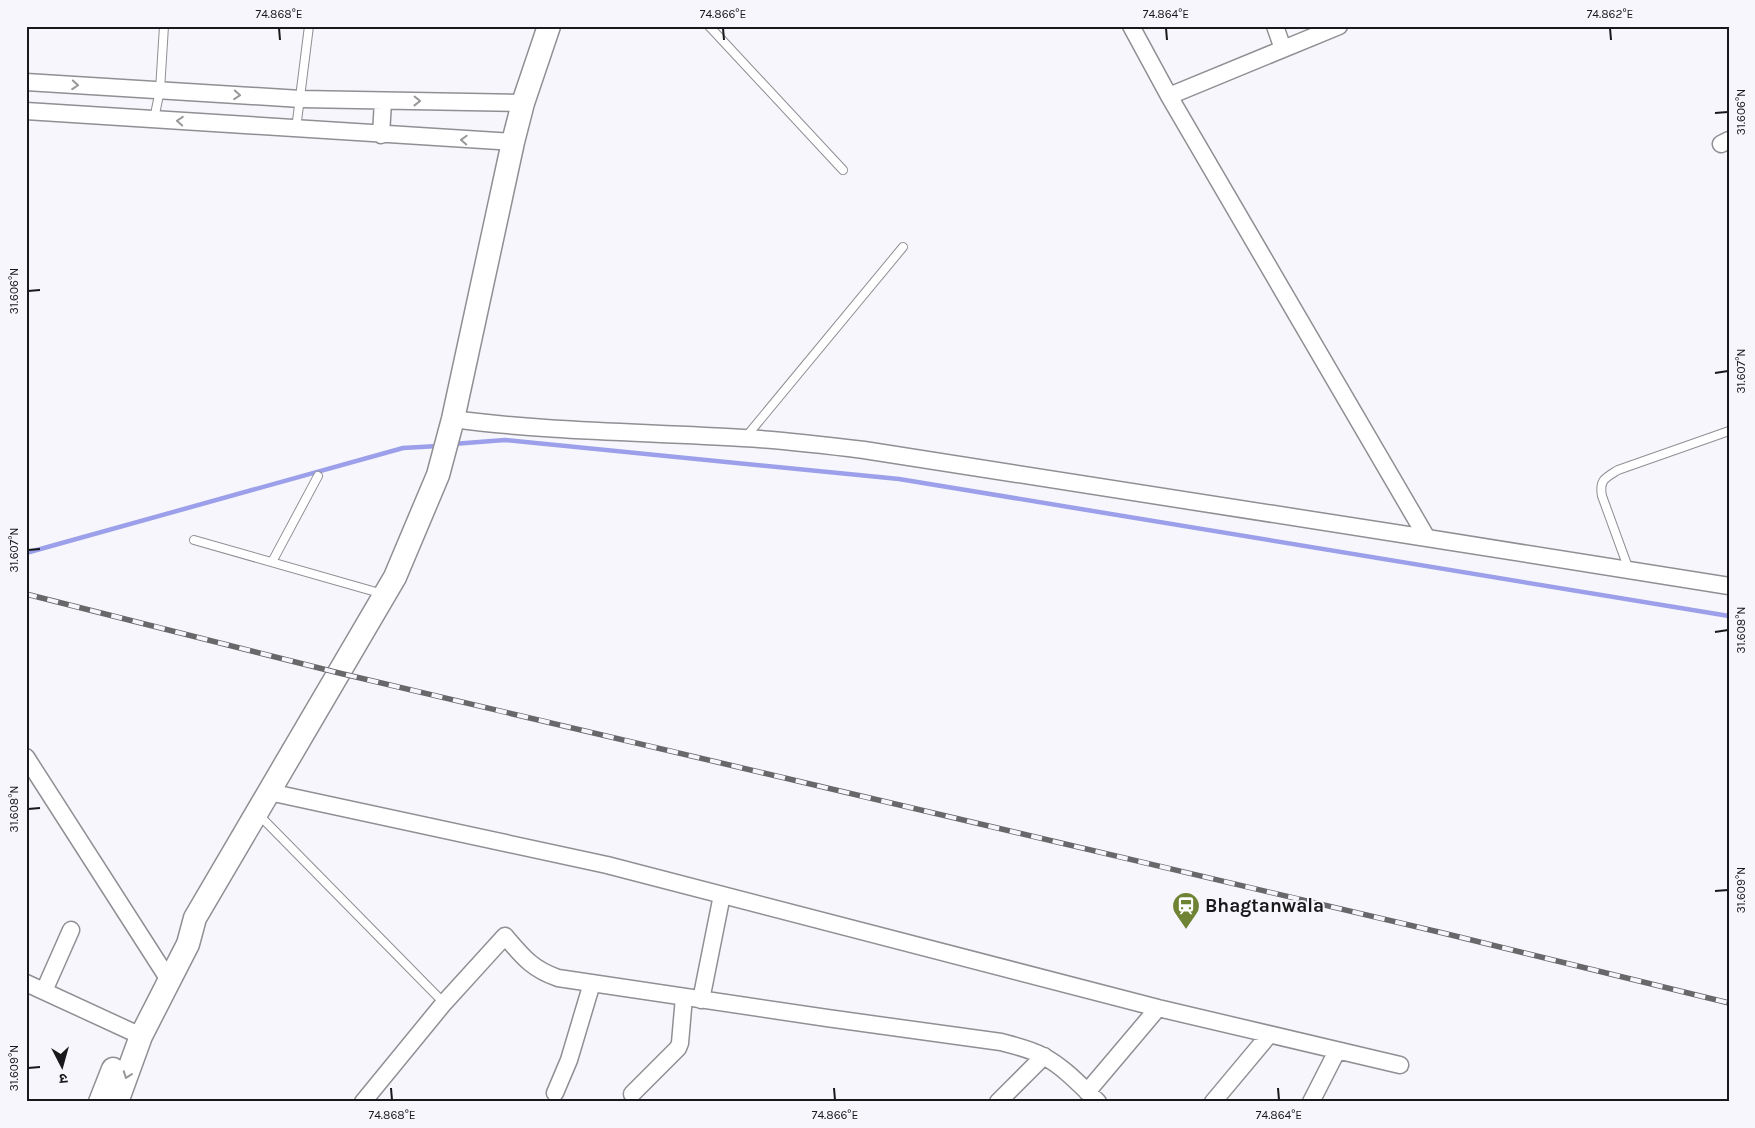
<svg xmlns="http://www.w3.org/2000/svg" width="1755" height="1128" viewBox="0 0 1755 1128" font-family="Karla,'Noto Sans Devanagari',sans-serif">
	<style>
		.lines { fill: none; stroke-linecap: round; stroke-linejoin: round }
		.stream { stroke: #9c9fe9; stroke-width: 4.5 }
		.lane-casing { stroke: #8f8f94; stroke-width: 10 }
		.street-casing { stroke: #8f8f94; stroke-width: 19 }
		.secondary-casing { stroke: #8f8f94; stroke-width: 25 }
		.lane { stroke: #fff; stroke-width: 8 }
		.street { stroke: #fff; stroke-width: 16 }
		.secondary { stroke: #fff; stroke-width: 22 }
		.rail-casing { stroke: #68686b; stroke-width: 5.5 }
		.rail { stroke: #f6f6fc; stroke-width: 4; stroke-dasharray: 11; stroke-linecap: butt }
		.oneway { stroke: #989898 }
		.ticks { fill: none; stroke: #19191b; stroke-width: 2 }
		.labels { text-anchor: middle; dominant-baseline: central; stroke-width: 4; stroke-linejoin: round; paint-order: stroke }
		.poi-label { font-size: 19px; font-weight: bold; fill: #19191b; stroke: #f6f6fc; text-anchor: start }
		.neatline { fill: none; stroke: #19191b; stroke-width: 2 }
		.ticks-label { font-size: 12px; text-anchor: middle; fill: #19191b }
	</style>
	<rect width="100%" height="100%" fill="#f6f6fc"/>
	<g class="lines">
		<!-- stream -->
		<path class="stream" d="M 453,444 L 505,440 L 899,479 L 1729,616
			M 26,553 L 403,448 L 438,446"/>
		<defs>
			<path id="lane" d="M 709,26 L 843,170
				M 154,119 L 160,90 L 164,26
				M 296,129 L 309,26
				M 745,438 L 903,247
				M 194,540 L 383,594
				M 272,562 L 318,476
				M 1629,570 L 1602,496 C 1599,480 1605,478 1618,470 L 1729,431
				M 259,815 L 444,1003"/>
			<path id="street" d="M 1131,26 L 1169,96 L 1427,538 L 1729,586
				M 1275,26 L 1283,49
				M 26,82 L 301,99 L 523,103
				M 1169,96 L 1339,26
				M 26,111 L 513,142
				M 381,135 L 383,101
				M 1721,144 L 1729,140
				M 453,419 C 549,432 646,432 743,438 C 783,440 824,445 864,450 L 1427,538
				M 26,757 L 169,980
				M 269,792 L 607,865 L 1158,1008 L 1400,1065
				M 26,983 L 141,1036
				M 44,991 L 71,930
				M 701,1000 L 722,895
				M 1087,1092 L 1158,1008
				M 555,1093 L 569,1060 L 592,983
				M 632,1094 L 678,1048 L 680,1043 L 684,997
				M 363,1102 L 444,1003 L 505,936 C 523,957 532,969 558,978 L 827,1018 L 1001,1042 C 1016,1046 1030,1049 1043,1056 C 1064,1067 1081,1086 1098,1102
				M 998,1102 L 1044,1056
				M 1213,1102 L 1269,1035
				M 1311,1102 L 1337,1051"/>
			<path id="secondary" d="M 100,1102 L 113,1069
				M 117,1102 L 141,1036 L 188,944 L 195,918 L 395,577 L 438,475 L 453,419 L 513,142 L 523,103 L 549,26"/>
		</defs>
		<!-- lane casing -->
		<use href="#lane" class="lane-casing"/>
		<!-- street casing -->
		<use href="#street" class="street-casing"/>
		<!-- secondary casing -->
		<use href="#secondary" class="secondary-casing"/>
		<!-- lane -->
		<use href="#lane" class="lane"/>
		<!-- street -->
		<use href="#street" class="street"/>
		<!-- secondary -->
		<use href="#secondary" class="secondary"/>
		<defs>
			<path id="rail" d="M 26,594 L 339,673 L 1443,933 L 1729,1003"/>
		</defs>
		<!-- rail casing -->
		<use href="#rail" class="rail-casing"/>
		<!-- rail -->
		<use href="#rail" class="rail"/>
	</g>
	<!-- one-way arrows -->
	<defs><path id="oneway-chevron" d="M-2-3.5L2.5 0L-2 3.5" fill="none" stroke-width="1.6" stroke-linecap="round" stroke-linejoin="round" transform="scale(1.25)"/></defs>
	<g class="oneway">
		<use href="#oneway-chevron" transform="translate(75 85) rotate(4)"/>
		<use href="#oneway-chevron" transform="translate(237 95) rotate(4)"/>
		<use href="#oneway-chevron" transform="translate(417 101) rotate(1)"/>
		<use href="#oneway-chevron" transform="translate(180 121) rotate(-176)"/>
		<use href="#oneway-chevron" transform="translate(464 140) rotate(-177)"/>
		<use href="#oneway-chevron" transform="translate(127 1075) rotate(110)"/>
	</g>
	<!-- ticks -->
	<path class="ticks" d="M 279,28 L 280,40M 723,28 L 724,40M 1166,28 L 1167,40M 1610,28 L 1611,40M 1715,113 L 1728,112M 28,291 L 40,290M 1715,373 L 1728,371M 28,550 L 40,549M 1715,632 L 1728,630M 28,809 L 40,808M 1715,891 L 1728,890M 28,1068 L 40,1067M 391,1088 L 392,1100M 834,1088 L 835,1100M 1278,1088 L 1279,1100"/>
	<!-- icons -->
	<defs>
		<symbol id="station-pin" viewBox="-11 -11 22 30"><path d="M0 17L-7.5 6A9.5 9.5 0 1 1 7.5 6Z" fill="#6f8334" stroke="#f6f6fc"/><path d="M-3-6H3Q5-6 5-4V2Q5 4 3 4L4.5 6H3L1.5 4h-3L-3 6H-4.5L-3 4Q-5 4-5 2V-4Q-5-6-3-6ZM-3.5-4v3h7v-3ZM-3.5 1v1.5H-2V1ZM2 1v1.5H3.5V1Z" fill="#fff"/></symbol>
	</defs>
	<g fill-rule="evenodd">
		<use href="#station-pin" x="1170" y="890" width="32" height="43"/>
	</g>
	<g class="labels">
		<!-- poi labels -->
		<g class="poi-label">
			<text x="1205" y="906">Bhagtanwala</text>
		</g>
	</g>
	<!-- border -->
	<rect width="1755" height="1128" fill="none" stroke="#f6f6fc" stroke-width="55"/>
	<!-- north arrow -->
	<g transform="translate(62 1066) rotate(174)" stroke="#f6f6fc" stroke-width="4" paint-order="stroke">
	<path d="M0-4L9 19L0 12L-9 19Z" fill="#19191b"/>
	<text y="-8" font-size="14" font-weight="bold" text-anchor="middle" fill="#19191b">उ</text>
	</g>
	<rect x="28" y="28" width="1700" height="1072" class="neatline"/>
	<g class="ticks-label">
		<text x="279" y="18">74.868°E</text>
		<text x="723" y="18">74.866°E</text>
		<text x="1166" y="18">74.864°E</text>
		<text x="1610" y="18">74.862°E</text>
		<text transform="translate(1741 112) rotate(-90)" y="4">31.606°N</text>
		<text transform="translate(14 291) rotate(-90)" y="4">31.606°N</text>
		<text transform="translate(1741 371) rotate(-90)" y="4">31.607°N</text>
		<text transform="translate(14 550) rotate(-90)" y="4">31.607°N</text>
		<text transform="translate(1741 630) rotate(-90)" y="4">31.608°N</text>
		<text transform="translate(14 809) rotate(-90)" y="4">31.608°N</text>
		<text transform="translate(1741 890) rotate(-90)" y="4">31.609°N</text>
		<text transform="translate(14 1068) rotate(-90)" y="4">31.609°N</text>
		<text x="392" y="1119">74.868°E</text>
		<text x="835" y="1119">74.866°E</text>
		<text x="1279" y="1119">74.864°E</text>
	</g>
</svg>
